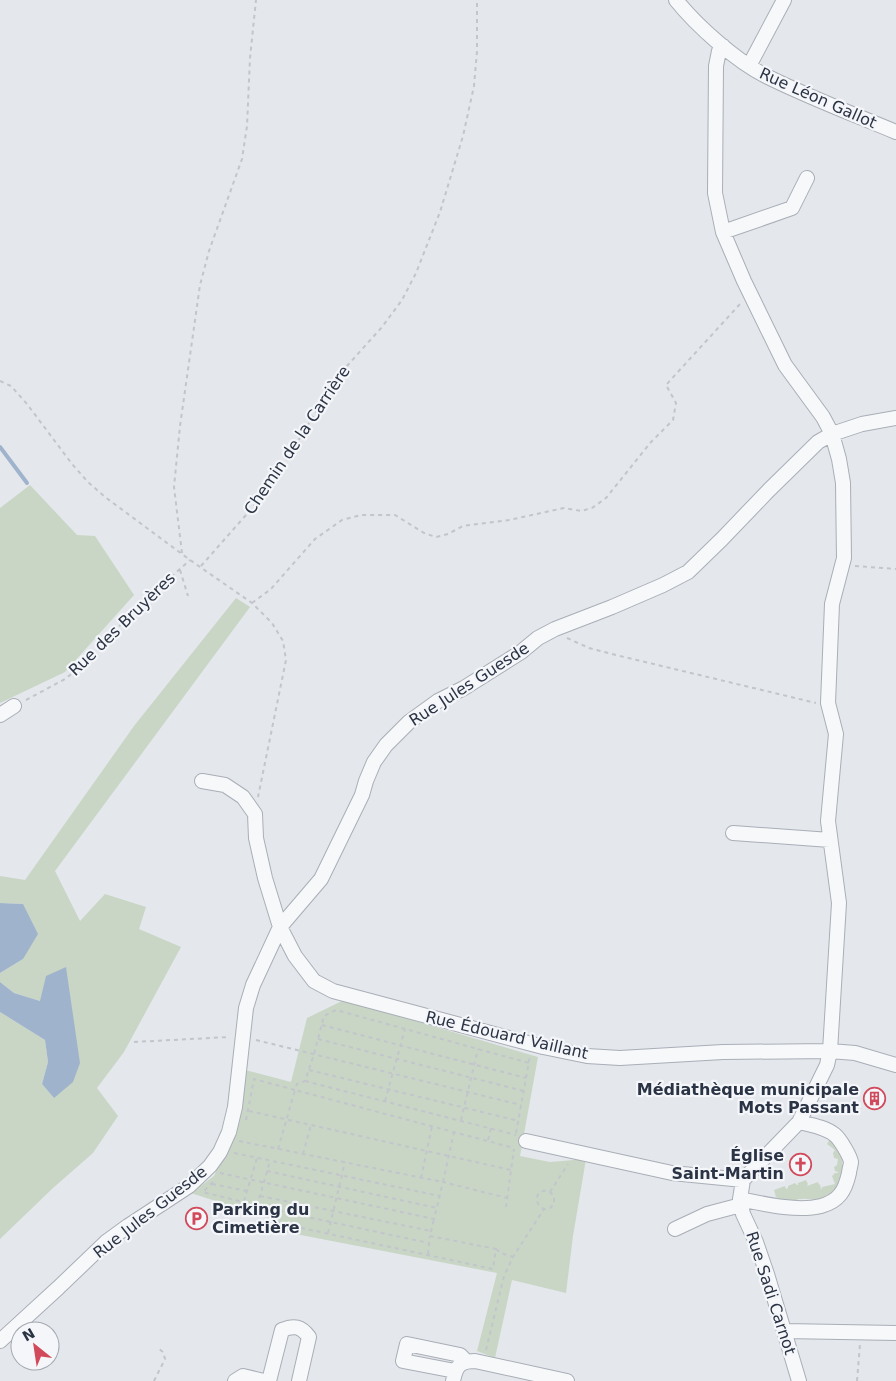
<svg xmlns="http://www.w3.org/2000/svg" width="896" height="1381" viewBox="0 0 896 1381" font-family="'DejaVu Sans',sans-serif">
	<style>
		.green { fill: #c9d6c5 }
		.water { fill: #9fb4cc }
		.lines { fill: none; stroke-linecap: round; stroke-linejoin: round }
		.stream { stroke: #9fb4cc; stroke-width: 4 }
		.minor-casing { stroke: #a9aeb7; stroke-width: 16 }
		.path { stroke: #c2c5cb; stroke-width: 2; stroke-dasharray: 4 4; stroke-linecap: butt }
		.minor { stroke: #f7f8fa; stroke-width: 14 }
		.labels { text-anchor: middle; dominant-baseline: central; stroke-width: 4.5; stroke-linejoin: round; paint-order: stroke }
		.street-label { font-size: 16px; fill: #2b3445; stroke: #f4f6f9 }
		.poi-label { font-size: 16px; font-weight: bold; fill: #2b3445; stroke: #f4f6f9; text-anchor: end }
	</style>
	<rect width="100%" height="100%" fill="#e4e7ec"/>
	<!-- green -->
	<path class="green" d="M 30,485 L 77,535 L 95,536 L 134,595 L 65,672 L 0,703 L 0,508 Z
		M 236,598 L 250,607 L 55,871 L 80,921 L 105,894 L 146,907 L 139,929 L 181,947 L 124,1052 L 97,1088 L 118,1116 L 93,1153 L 53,1188 L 0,1239 L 0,1012 L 45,1040 L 48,1062 L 42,1084 L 54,1098 L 40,1001 L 14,993 L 0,982 L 0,973 L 23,959 L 23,904 L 0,903 L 0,876 L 25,880 L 134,726 Z
		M 344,1000 L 538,1057 L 520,1156 L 550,1162 L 586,1159 L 573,1236 L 566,1293 L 512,1280 L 495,1358 L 477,1351 L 497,1273 L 275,1230 L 274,1220 L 191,1193 L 214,1176 L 232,1136 L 245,1070 L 291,1082 L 307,1018 Z
		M 829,1137 C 834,1144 839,1149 841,1157 C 846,1172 838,1195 821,1199 C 815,1201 808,1198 802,1199 C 794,1199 801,1199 794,1201 C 788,1204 782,1199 776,1197 L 774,1190 L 785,1186 L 786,1189 L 788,1188 L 788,1186 L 795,1183 L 797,1185 L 798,1185 L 798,1183 L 806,1180 L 808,1184 L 807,1186 L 818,1182 L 819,1185 L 820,1184 L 821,1190 L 822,1187 L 835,1184 L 832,1176 L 835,1173 L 838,1173 L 838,1172 L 835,1171 L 834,1167 L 837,1165 L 838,1159 L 834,1158 L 833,1153 L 835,1150 L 827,1144 L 829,1141 L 828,1139 Z"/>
	<!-- water -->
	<path class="water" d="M 0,903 L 23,904 L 38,934 L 23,959 L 0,973 Z
		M 66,967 L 80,1063 L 73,1082 L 54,1098 L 42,1084 L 48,1062 L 45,1040 L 0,1012 L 0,982 L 14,993 L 40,1001 L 46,976 Z"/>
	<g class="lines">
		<!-- stream -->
		<path class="stream" d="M 0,447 L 27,483"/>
		<defs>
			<path id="minor" d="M 676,0 C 697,26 736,61 766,76 C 808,97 853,114 896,132
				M 723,46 L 719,51 L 716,66 L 715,193 L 723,232 L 744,281 L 785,365 L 823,417 L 832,434 L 839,459 L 843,483 L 844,558 L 832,604 L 828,703 L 836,734 L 828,821 L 839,903 L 830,1051 L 827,1065 L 799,1122 L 743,1180 L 740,1199 L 741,1205 L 743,1214 L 756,1242 L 767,1274 L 799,1381
				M 749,66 L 784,0
				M 723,232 L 792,208 L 807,178
				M 0,715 L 14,706
				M 202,781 L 225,785 L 243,797 L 255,814 L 256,838 L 265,878 L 280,927 L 295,956 L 314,981 L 333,991 L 543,1047 L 587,1056 L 620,1058 L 723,1052 L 830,1051 L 855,1053 L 896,1065
				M 733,833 L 830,840
				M 526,1141 L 672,1173 L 743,1180
				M 740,1199 C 764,1204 797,1212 821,1206 C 839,1201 845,1191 849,1173 C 849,1170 851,1165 851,1162 C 850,1156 840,1139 835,1135 C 825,1127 811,1125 799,1122
				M 675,1229 L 707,1214 L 741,1205
				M 785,1331 L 896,1333
				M 0,1341 L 58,1288 L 106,1242 L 128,1226 L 189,1186 L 210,1166 L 220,1152 L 229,1132 L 235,1107 L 246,1008 L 253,985 L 280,927 L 321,879 L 362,795 L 366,781 L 374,762 L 386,745 L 409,722 L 438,701 L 464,688 L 521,652 L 538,638 L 555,629 L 612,607 L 663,585 L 688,572 L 722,539 L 769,490 L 818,442 L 832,434 L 862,424 L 896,418
				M 455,1371 L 403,1361 L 407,1344 L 460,1355 L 466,1361
				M 235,1381 L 243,1376 L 264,1381
				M 269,1381 L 282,1330 C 294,1325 301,1326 309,1337 L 299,1381
				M 453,1381 C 456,1367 459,1361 475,1361 L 567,1381"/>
		</defs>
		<!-- minor casing -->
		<use href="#minor" class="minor-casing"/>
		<!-- path -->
		<path class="path" d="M 0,381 L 11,386 L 27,404 L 72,464 L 88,482 L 105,497 L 190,560 L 252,603 L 272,623 L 283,641 L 286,660 L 258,797
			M 182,553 L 174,487 L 180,426 L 200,285 L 209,251 L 242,159 L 247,126 L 250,58 L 256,0
			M 201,566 L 254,506 L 282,467 L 338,376 L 382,327 L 402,300 L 416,273 L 440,212 L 463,136 L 474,86 L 477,51 L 477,0
			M 855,566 L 896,569
			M 180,570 L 188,596
			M 252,603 L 271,589 L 315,539 L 342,520 L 361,515 L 395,515 L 424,533 L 436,537 L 448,534 L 463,526 L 509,520 L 564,508 L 581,511 L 592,508 L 606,498 L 651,442 L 673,420 L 676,403 L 666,385 L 740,304
			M 567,638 L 589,648 L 616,655 L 816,703
			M 26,700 L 65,679 L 88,661 L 132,612 L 190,560
			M 322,1025 L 526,1078
			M 318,1039 L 524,1091
			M 256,1040 L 521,1105
			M 134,1042 L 229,1037
			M 309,1070 L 519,1121
			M 305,1081 L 516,1135
			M 385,1101 L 405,1029
			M 249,1111 L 511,1170
			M 246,1120 L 254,1079 L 295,1090 L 297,1084 L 305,1081 L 314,1054 L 324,1016 L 336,1010 L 529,1063
			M 461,1120 L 478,1049
			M 516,1133 L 530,1056
			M 488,1140 L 491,1128
			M 239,1141 L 443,1182 L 454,1132
			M 278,1149 L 295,1090 L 514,1148
			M 234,1153 L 440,1196
			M 303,1154 L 311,1125
			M 267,1171 L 437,1208
			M 220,1173 L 434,1219 L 443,1182 L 507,1198
			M 421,1178 L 432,1126
			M 213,1182 L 203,1192 L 279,1211 L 278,1223 L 493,1269 L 496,1249 L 430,1236 L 434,1219
			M 212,1184 L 247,1191
			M 550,1192 L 568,1164
			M 260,1196 L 431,1231
			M 244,1201 L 257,1158
			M 257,1206 L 270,1161
			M 506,1207 L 514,1149
			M 279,1211 L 429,1243
			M 328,1233 L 345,1162
			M 496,1249 L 501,1253 L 513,1257
			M 428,1254 L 430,1236
			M 486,1350 L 504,1276 L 513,1257 L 544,1209 L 550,1208 L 554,1204 L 554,1196 C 542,1182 528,1200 544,1209
			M 154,1381 L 165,1359 L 163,1352 L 158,1348
			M 857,1381 L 860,1344"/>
		<!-- minor -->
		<use href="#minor" class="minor"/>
	</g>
	<!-- icons -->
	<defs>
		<symbol id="building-ring" viewBox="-11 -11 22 22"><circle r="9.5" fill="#f4f6f9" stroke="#d1495b" stroke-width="1.5"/><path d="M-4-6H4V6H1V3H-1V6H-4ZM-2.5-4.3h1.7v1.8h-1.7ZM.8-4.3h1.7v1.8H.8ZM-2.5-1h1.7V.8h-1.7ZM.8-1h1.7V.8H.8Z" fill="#d1495b"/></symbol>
		<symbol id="church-ring" viewBox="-11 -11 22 22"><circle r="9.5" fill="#f4f6f9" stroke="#d1495b" stroke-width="1.5"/><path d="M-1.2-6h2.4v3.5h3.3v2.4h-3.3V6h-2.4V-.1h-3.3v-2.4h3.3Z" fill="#d1495b"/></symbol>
		<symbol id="parking-ring" viewBox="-11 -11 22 22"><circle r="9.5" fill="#f4f6f9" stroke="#d1495b" stroke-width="1.5"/><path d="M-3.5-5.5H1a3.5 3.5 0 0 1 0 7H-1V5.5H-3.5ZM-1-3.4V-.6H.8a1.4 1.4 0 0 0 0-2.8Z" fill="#d1495b"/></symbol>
	</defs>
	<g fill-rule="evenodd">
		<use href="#building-ring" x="862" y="1086" width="25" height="25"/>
		<use href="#church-ring" x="788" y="1152" width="25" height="25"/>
		<use href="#parking-ring" x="184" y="1206" width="25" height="25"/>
	</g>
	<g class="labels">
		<!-- street labels -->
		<g class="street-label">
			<text transform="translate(818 98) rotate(24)">Rue Léon Gallot</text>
			<text transform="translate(297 440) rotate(-56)">Chemin de la Carrière</text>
			<text transform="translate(122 624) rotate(-44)">Rue des Bruyères</text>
			<text transform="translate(469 684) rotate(-33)">Rue Jules Guesde</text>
			<text transform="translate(507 1035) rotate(13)">Rue Édouard Vaillant</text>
			<text transform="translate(150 1212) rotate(-38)">Rue Jules Guesde</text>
			<text transform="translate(771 1293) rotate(72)">Rue Sadi Carnot</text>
		</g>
		<!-- poi labels -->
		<g class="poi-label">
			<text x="859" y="1089">Médiathèque municipale<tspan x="859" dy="18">Mots Passant</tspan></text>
			<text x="784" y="1155">Église<tspan x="784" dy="18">Saint-Martin</tspan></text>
			<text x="212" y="1209" text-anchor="start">Parking du<tspan x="212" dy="18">Cimetière</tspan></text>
		</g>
	</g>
	<!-- north arrow -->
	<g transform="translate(35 1346) rotate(330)"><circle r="24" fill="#f4f6f9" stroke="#a4a8b1"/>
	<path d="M0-4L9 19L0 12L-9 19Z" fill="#d1495b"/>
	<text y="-8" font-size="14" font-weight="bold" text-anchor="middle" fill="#2b3445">N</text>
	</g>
</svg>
